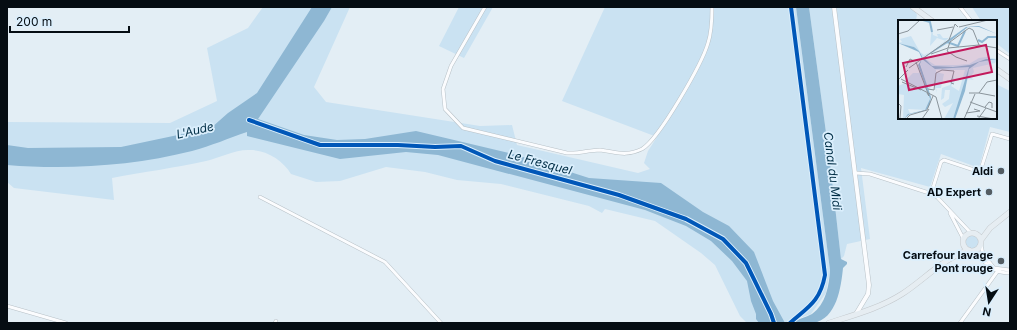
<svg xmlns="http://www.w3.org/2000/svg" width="1017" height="330" viewBox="0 0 1017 330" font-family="Inter,sans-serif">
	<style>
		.green { fill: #cae2f2 }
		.water { fill: #8eb7d3 }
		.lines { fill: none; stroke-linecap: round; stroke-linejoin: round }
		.minor-casing { stroke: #b8c1c7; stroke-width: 4 }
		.tertiary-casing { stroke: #b8c1c7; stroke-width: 5 }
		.primary-casing { stroke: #c3c8cc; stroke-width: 6 }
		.minor { stroke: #fbfcfe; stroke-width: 3 }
		.tertiary { stroke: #fbfcfe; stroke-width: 4 }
		.primary { stroke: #e6edf2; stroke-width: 5 }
		.cycleway-casing { stroke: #dbeffd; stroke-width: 6 }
		.cycleway { stroke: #0057b8; stroke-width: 4 }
		.poi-dot { fill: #535c62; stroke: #dbeffd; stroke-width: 1.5 }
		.labels { text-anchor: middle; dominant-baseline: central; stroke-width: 3.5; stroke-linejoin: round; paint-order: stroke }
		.poi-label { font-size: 11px; font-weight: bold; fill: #050d13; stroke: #dbeffd; text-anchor: end }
		.water-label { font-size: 12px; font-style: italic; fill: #002e46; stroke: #dbeffd }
		.inset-river { fill: none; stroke: #8eb7d3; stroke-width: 2 }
		.inset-road { fill: none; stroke: #8a949b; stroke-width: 1 }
		.view { fill: #c2185b; fill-opacity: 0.15; stroke: #c2185b; stroke-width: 2 }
		.inset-edge { fill: none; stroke: #050d13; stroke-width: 2 }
	</style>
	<rect width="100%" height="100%" fill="#e3eef5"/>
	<!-- green -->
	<path class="green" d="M 263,7 L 350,7 L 314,87 L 326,102 L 480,126 L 512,125 L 517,145 L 638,173 L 650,169 L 644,163 L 648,151 L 657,137 L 562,101 L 605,7 L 796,7 L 830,270 L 826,293 L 811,314 L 797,319 L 791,323 L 747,323 L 740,316 L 715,265 L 701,253 L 655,221 L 605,209 L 602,213 L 589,206 L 501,184 L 457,180 L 425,172 L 386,167 L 340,181 L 316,182 L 291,174 C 283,160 265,149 248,150 C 234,150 219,158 206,161 C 175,168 143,172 112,178 L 114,200 L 14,188 L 7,182 L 7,122 L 170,123 L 217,101 L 207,48 L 248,28 Z
		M 459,7 L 493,7 L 464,58 L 439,46 Z
		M 809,7 L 913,7 L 917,15 L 916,20 L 899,21 L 899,118 L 996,118 L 996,84 L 1010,91 L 1010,132 L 990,127 L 979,168 L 941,154 L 930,187 L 861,168 L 870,239 L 847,244 L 844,256 L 841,259 L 830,162 Z
		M 972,7 L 1010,7 L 1010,54 L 996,43 L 996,21 L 981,21 Z
		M965 242a7 7 0 1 1 14 0a7 7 0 1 1-14 0Z"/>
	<!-- water -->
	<path class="water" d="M 312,7 L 332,7 L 324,21 L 258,119 L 304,135 L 337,140 L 365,139 L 416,131 L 517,155 L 589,178 L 661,183 L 703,212 L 729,226 L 754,252 L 773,301 L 785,323 L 759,323 L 756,319 L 756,314 L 751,301 L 747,281 L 732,261 L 711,241 L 686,226 L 645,210 L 438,155 L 406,152 L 340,159 L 247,136 L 247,132 C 229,138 211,146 192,151 C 132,166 68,170 7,165 L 7,145 L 28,148 L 121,147 L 211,128 L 228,113 L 257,93 Z
		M 796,7 L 809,7 L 830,162 L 841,259 L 847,262 L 847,264 L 843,268 C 841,287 837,319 813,323 C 806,324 798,323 791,323 C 797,319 805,318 812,314 C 826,304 829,286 830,270 Z"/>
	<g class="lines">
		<defs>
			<path id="minor" d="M 485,7 L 451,66 L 443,89 L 445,109 L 463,128 L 567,153 C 579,154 589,150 600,150 C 617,152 625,157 642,149 C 659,139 702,64 708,43 C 712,31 712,19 712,7
				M 960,7 L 971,21
				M 996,50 L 1010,59
				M 856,173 L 870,174 L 929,193 L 937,197 L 970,232
				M 931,194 L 941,162 L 944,160 L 980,172 L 992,134 L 1010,139
				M 260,197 L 385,262 L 441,323
				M 950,213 L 963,238
				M 981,245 L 983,254 L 994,268 L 1010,270
				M 973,251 C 987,262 990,273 1010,273
				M 7,306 L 66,323
				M 275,323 L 276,321
				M 960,323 L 997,272"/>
			<path id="tertiary" d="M 834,7 L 869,285 L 868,294 L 856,314"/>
			<path id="primary" d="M 913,7 L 932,21
				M 996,69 L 1010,79
				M963 242a9 9 0 1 1 18 0a9 9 0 1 1-18 0Z
				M 981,240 L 990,228 L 1010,212
				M 829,323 C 854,315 880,308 902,294 C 924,280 943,258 969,250"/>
		</defs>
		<!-- minor casing -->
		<use href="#minor" class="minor-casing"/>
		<!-- tertiary casing -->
		<use href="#tertiary" class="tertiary-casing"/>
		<!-- primary casing -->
		<use href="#primary" class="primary-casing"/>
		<!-- minor -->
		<use href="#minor" class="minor"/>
		<!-- tertiary -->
		<use href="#tertiary" class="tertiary"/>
		<!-- primary -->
		<use href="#primary" class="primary"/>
		<defs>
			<path id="cycleway" d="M 249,120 L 320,145 L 398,145 L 435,147 L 461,146 L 495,161 L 619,195 L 686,219 L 723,239 L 746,263 L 771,314 L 774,323
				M 790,323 C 808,307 820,302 825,275 L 791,7"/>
		</defs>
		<!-- cycleway casing -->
		<use href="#cycleway" class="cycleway-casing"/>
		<!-- cycleway -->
		<use href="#cycleway" class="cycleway"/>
	</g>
	<!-- markers -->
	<g class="poi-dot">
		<circle cx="1001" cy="171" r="4"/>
		<circle cx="989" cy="192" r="4"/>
		<circle cx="1001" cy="261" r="4"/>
	</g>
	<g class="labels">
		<!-- poi labels -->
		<g class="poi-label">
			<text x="993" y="171">Aldi</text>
			<text x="981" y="192">AD Expert</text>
			<text x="993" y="255">Carrefour lavage<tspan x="993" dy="13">Pont rouge</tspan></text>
		</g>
		<!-- water labels -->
		<g class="water-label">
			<text transform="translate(195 130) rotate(-13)">L'Aude</text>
			<text transform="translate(540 162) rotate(15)">Le Fresquel</text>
			<text transform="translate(833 171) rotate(83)">Canal du Midi</text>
		</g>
	</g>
	<!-- overview -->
	<g transform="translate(898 20)">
		<rect width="99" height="99" fill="#e3eef5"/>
		<path d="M 34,4 L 35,15 L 40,17 L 39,14 L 42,14 L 45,18 L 51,18 L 25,37 L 16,27 L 0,23 L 4,22 L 2,19 L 13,16 L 22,32 L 26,35 L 30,33 L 48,21 L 39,18 L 32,26 ZM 89,37 L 99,39 L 97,43 L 75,48 L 76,52 L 72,57 L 76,60 L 70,59 L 55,99 L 46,99 L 55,83 L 47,87 L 44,84 L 51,79 L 52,70 L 47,70 L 46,78 L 43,80 L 44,68 L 52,65 L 55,55 L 57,61 L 53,66 L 61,71 L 67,50 L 38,50 L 38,52 L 46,54 L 43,68 L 38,68 L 39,73 L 36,65 L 30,69 L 22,42 L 26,38 L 37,45 L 59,45 L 71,44 L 81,38 ZM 21,46 L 32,80 L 27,90 L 10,89 L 12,93 L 5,99 L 6,75 L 0,74 L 0,66 L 7,63 L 24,71 L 7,61 L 15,53 L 21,53 Z" fill="#cae2f2"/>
		<path d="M 81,6 L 99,14 L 81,7 L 70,7 L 51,22 L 26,38 L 34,46 L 55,47 L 72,45 L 88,39 L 99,39 L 81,42 L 71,49 L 67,71 L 57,99 L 55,99 L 71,47 L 37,49 L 24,39 L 22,44 L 33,77 L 32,84 L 29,89 L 26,91 L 12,94 L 6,99 L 10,94 L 27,90 L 32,79 L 20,45 L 24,39 L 21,32 L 0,23 L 16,27 L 21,31 L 25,38 L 68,7 Z" fill="#8eb7d3"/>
		<path class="inset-river" d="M 25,0 L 32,2 L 34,12M 80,20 L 84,22 L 90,17 L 99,17M 49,22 L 60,26 L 67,11"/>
		<path class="inset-road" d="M 61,7 L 90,0M 39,10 L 55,7M 0,14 L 10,11 L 22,0M 50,28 L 81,25 L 99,28M 50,29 L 49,31 L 58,37 L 69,41M 33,34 L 50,28 L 52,22 L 71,8 L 75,10 L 81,25M 18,42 L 31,76 L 29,73M 8,47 L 12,39 L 16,41M 11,48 L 51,20 L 57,4 L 60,7M 3,59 L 38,77 L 44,99M 0,60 L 10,50M 4,62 L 23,70M 30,69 L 36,70 L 38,53 L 44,50 L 56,51 L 53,63 L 56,64M 71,73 L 81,73 L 89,62 L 99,60M 81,73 L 97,76M 72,82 L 99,92M 0,83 L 3,86 L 2,98M 87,87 L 91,82 L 94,83 L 94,88M 68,93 L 82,91 L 76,89M 79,96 L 96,99M 8,99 L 12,95 L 29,90 L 35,76M 24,99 L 31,89M 66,99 L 77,74M 80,99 L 88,88"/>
		<path class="view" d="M 88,25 L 94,52 L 11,70 L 5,43 Z"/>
		<rect width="99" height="99" class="inset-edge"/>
	</g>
	<!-- border -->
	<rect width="1017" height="330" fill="none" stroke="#050d13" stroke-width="16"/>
	<!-- north arrow -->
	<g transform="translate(989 302) rotate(192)" stroke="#dbeffd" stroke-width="3" paint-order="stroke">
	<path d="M0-3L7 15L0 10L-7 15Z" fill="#050d13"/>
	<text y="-6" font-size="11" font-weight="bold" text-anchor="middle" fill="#050d13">N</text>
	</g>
	<!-- scale -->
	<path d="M10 26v6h119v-6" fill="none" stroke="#050d13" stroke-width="2"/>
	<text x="16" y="26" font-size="12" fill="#050d13" stroke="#dbeffd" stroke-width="3" paint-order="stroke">200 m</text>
</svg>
